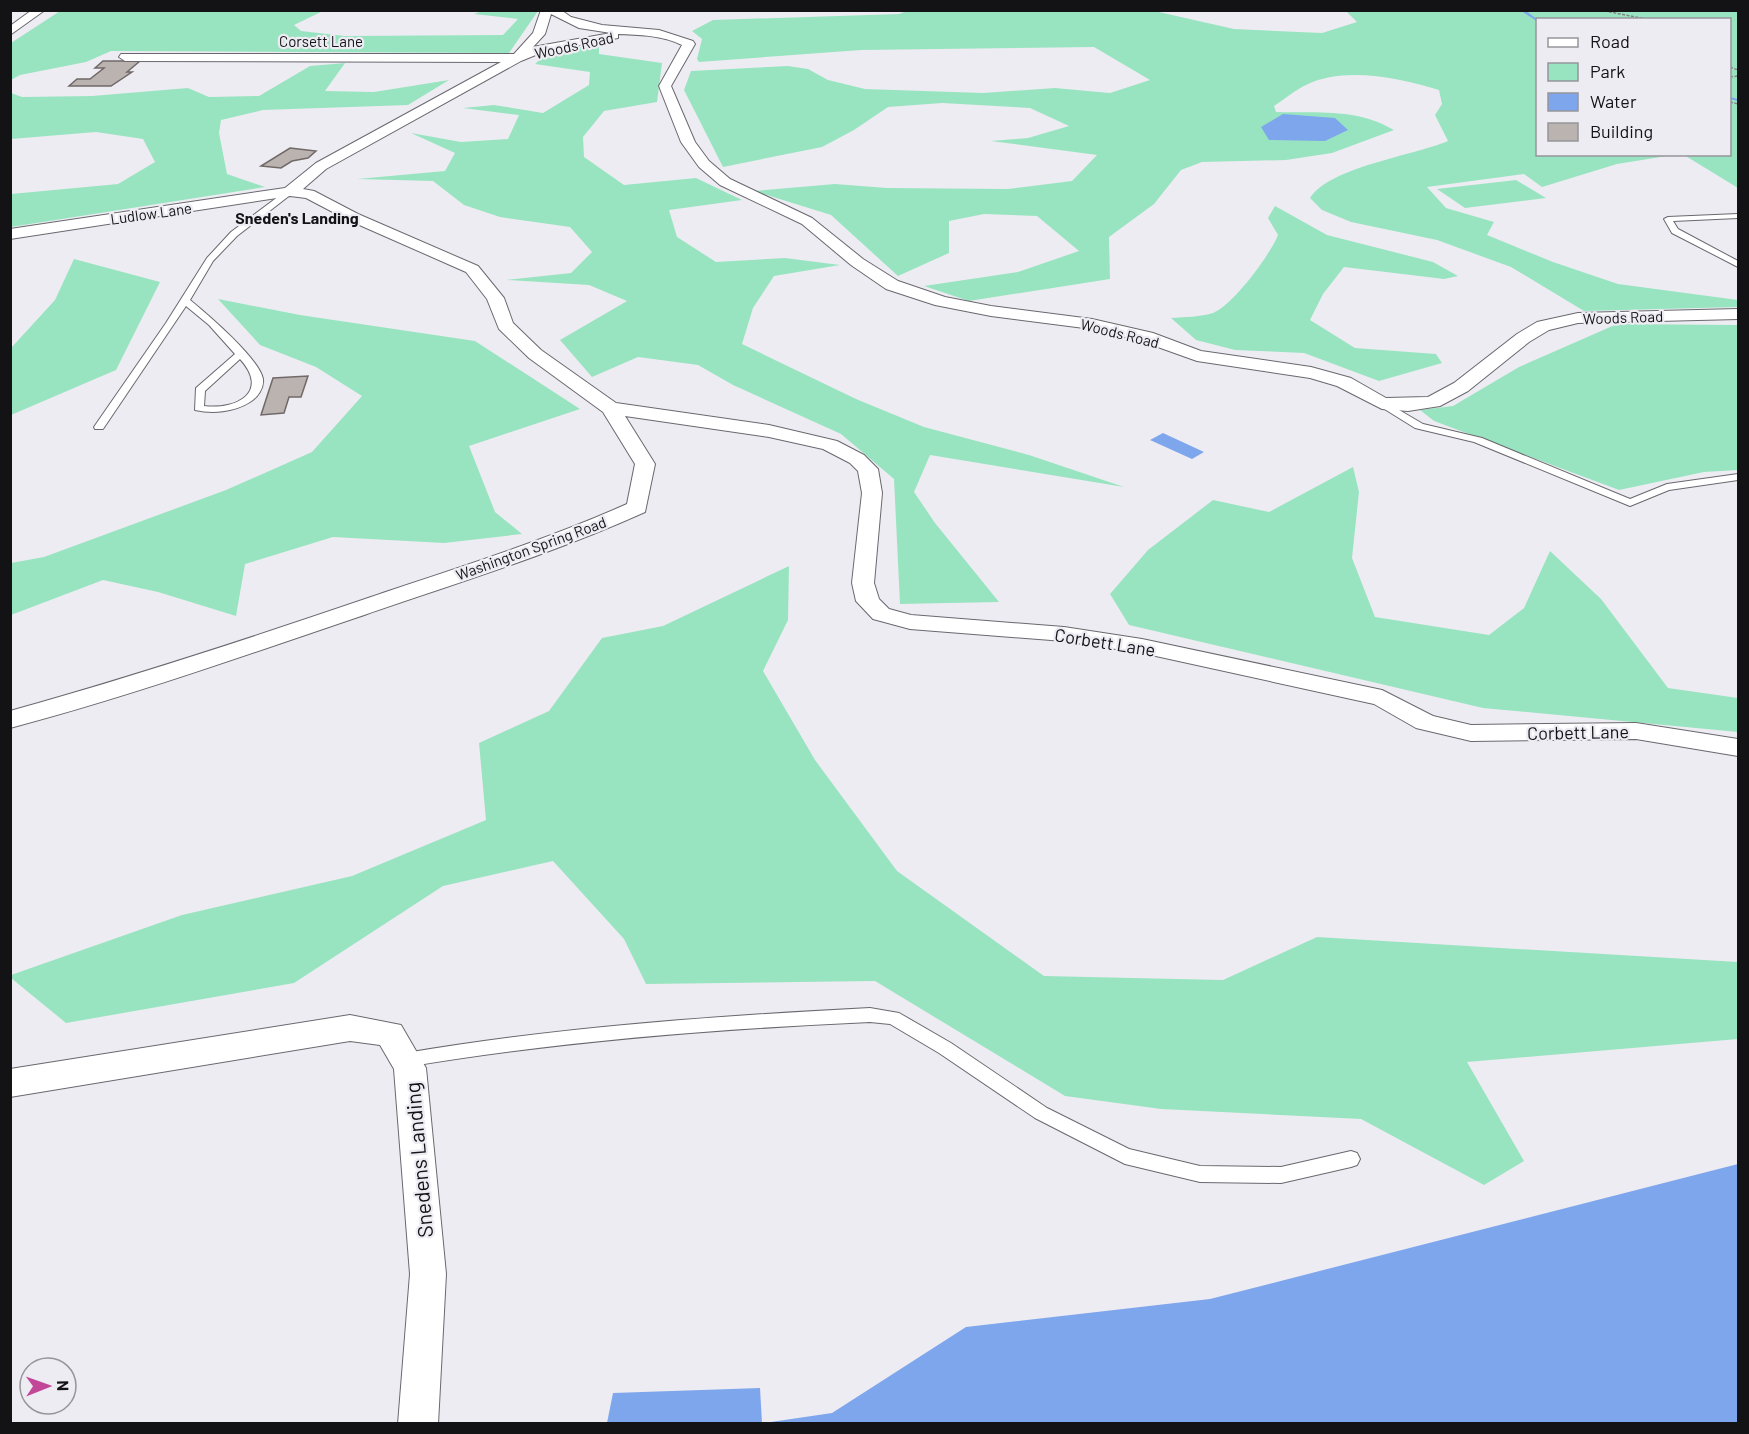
<svg xmlns="http://www.w3.org/2000/svg" width="1749" height="1434" viewBox="0 0 1749 1434" font-family="Barlow,sans-serif">
	<style>
		.green { fill: #99e4c0 }
		.water { fill: #7ea6ed }
		.lines { fill: none; stroke-linecap: round; stroke-linejoin: round }
		.stream { fill: #7ea6ed; fill-rule: evenodd }
		.building { fill: #bab3b0; stroke: #706967; stroke-width: 1.5 }
		.lane-casing { stroke: #6a686e; stroke-width: 2 }
		.street-casing { stroke: #6a686e; stroke-width: 2 }
		.path { stroke: #858388; stroke-width: 1.5; stroke-dasharray: 3 1.5; stroke-linecap: butt }
		.lane { fill: #fff; fill-rule: evenodd }
		.street { fill: #fff; fill-rule: evenodd }
		.labels { text-anchor: middle; dominant-baseline: central; stroke-width: 4.5; stroke-linejoin: round; paint-order: stroke }
		.far-street-label { font-size: 15px; fill: #131215; stroke: #eeecf3 }
		.far-neighbourhood-label { font-size: 16px; font-weight: bold; fill: #131215; stroke: #eeecf3 }
		.street-label { font-size: 18px; fill: #131215; stroke: #eeecf3 }
		.near-street-label { font-size: 21px; fill: #131215; stroke: #eeecf3 }
	</style>
	<rect width="100%" height="100%" fill="#eeecf3"/>
	<!-- green -->
	<path class="green" d="M 909,10 L 1150,10 L 1234,29 L 1322,33 L 1357,22 L 1346,11 L 1738,11 L 1738,188 L 1684,155 L 1730,154 L 1730,20 L 1538,20 L 1538,154 L 1673,155 L 1617,164 L 1542,187 L 1524,174 L 1427,187 L 1446,208 L 1494,222 L 1487,235 L 1553,262 L 1618,284 L 1738,300 L 1738,307 L 1584,311 L 1511,267 L 1437,240 L 1351,222 L 1322,210 L 1310,198 C 1330,167 1412,156 1448,141 L 1435,115 L 1442,104 L 1439,90 C 1400,78 1344,66 1306,85 C 1295,90 1285,99 1274,106 L 1276,112 C 1316,113 1358,108 1394,130 L 1332,153 L 1286,160 L 1202,162 L 1181,170 L 1154,204 L 1109,237 L 1110,279 L 969,301 L 924,286 L 1018,272 L 1079,251 L 1037,216 L 984,214 L 949,221 L 949,253 L 898,276 L 831,215 L 754,191 L 835,184 L 887,188 L 1008,189 L 1072,181 L 1097,155 L 991,141 L 1028,138 L 1069,126 L 1030,108 L 942,103 L 888,107 L 854,130 L 822,147 L 723,167 L 684,90 L 691,71 L 788,66 L 808,69 L 828,80 L 865,89 L 983,93 L 1055,88 L 1110,93 L 1150,80 L 1094,47 L 861,50 L 699,62 L 697,59 L 702,39 L 692,31 L 713,20 L 899,14 Z
		M 482,11 L 538,11 L 509,53 L 111,51 L 86,62 L 20,75 L 11,80 L 11,43 L 60,11 L 323,11 L 294,25 L 301,31 L 345,36 L 503,35 L 518,19 L 474,14 Z
		M 599,44 L 599,54 L 662,63 L 657,102 L 604,111 L 583,137 L 584,157 L 624,185 L 696,178 L 742,200 L 669,210 L 677,237 L 716,262 L 785,258 L 840,265 L 774,276 L 753,308 L 742,344 L 856,399 L 924,427 L 1029,455 L 1124,487 L 930,455 L 914,492 L 935,523 L 999,602 L 900,604 L 894,479 L 841,434 L 733,385 L 698,365 L 638,357 L 592,377 L 560,340 L 627,301 L 589,285 L 506,280 L 571,273 L 592,252 L 570,227 L 500,217 L 464,205 L 433,181 L 357,179 L 445,171 L 455,153 L 411,133 L 461,142 L 508,139 L 519,115 L 463,108 L 494,105 L 543,113 L 589,85 L 590,72 L 535,64 L 548,52 Z
		M 345,63 L 325,91 L 374,92 L 449,80 L 408,105 L 263,110 L 221,120 L 219,133 L 227,174 L 265,187 L 11,227 L 11,194 L 118,184 L 155,162 L 143,139 L 96,132 L 11,139 L 11,93 L 22,97 L 92,96 L 188,88 L 209,97 L 259,96 L 310,66 Z
		M 1516,180 L 1546,198 L 1465,208 L 1437,189 Z
		M 1275,206 L 1327,235 L 1433,262 L 1458,276 L 1444,279 L 1344,267 L 1323,294 L 1310,320 L 1355,348 L 1436,354 L 1442,363 L 1379,381 L 1304,353 L 1235,350 L 1196,340 L 1171,318 C 1184,317 1201,317 1213,313 C 1233,305 1270,255 1278,235 L 1268,218 Z
		M 74,259 L 160,282 L 116,370 L 11,415 L 11,348 L 55,300 Z
		M 218,299 L 300,315 L 475,341 L 580,409 L 469,446 L 495,512 L 522,534 L 444,543 L 333,537 L 245,564 L 236,616 L 158,592 L 103,580 L 11,615 L 11,563 L 44,557 L 226,490 L 312,452 L 362,396 L 316,367 L 260,345 Z
		M 1617,324 L 1738,325 L 1738,470 L 1704,472 L 1619,490 L 1434,421 L 1420,410 L 1453,406 L 1519,367 Z
		M 1353,467 L 1359,492 L 1352,558 L 1375,617 L 1489,635 L 1524,608 L 1550,551 L 1601,599 L 1668,688 L 1738,698 L 1738,732 L 1483,708 L 1129,625 L 1110,594 L 1148,550 L 1213,500 L 1269,512 Z
		M 789,566 L 788,620 L 763,671 L 815,760 L 897,871 L 1044,976 L 1223,980 L 1317,937 L 1738,962 L 1738,1039 L 1467,1062 L 1524,1161 L 1484,1185 L 1361,1119 L 1161,1109 L 1065,1096 L 875,981 L 646,984 L 624,939 L 553,861 L 443,886 L 294,983 L 66,1023 L 11,978 L 11,975 L 182,915 L 352,876 L 486,820 L 479,743 L 549,711 L 602,638 L 663,626 Z"/>
	<!-- water -->
	<path class="water" d="M 1283,114 L 1335,118 L 1348,130 L 1325,141 L 1269,140 L 1261,127 Z
		M 1163,433 L 1204,452 L 1192,459 L 1150,440 Z
		M 1738,1164 L 1738,1423 L 764,1423 L 832,1413 L 966,1327 L 1210,1299 Z
		M 760,1388 L 762,1423 L 607,1423 L 613,1393 Z"/>
	<g class="lines">
		<!-- stream -->
		<path class="stream" d="M 1525,10 L 1538,20 L 1538,22 L 1520,10 Z
			M 1730,97 L 1738,99 L 1738,101 L 1730,99 Z"/>
	</g>
	<!-- building -->
	<path class="building" d="M 103,61 L 140,61 L 127,72 L 132,72 L 111,86 L 69,86 L 77,79 L 90,79 L 104,68 L 95,68 Z
		M 290,148 L 316,151 L 308,158 L 292,161 L 281,168 L 261,166 Z
		M 308,376 L 301,397 L 289,397 L 284,413 L 261,415 L 273,378 Z"/>
	<g class="lines">
		<defs>
			<path id="lane" d="M 287,190 L 294,192 L 237,236 L 213,261 L 190,300 C 207,314 259,358 263,379 C 264,388 258,397 250,402 C 234,412 213,414 195,410 L 196,388 L 235,354 L 209,325 L 186,306 L 103,429 L 95,429 L 94,427 L 166,323 L 207,258 L 231,232 ZM 240,359 C 270,392 237,410 204,406 L 205,391 Z
				M 1738,214 L 1738,218 L 1673,221 L 1678,229 L 1738,261 L 1738,267 L 1672,233 L 1664,219 L 1668,217 Z
				M 1382,400 L 1423,424 L 1482,438 L 1630,499 L 1667,484 L 1738,474 L 1738,480 L 1669,490 L 1630,506 L 1474,442 L 1415,428 L 1378,405 L 1378,401 Z
				M 870,1008 L 899,1013 L 951,1043 L 1047,1108 L 1129,1149 L 1200,1166 L 1281,1167 L 1351,1151 L 1357,1153 L 1360,1159 L 1357,1165 L 1351,1167 L 1281,1183 L 1200,1182 L 1125,1164 L 1035,1118 L 939,1053 L 890,1024 L 870,1022 C 714,1029 560,1041 406,1067 L 400,1065 L 397,1060 L 400,1055 L 406,1053 C 560,1027 714,1016 870,1008 Z"/>
			<path id="street" d="M 32,10 L 45,10 L 10,35 L 10,26 Z
				M 541,10 L 561,10 L 571,17 L 602,25 L 659,30 L 693,41 L 695,44 L 671,86 L 695,142 L 709,161 L 730,179 L 812,218 L 863,259 L 898,281 L 945,297 L 991,306 L 1092,319 L 1153,333 L 1201,351 L 1311,367 L 1351,378 L 1386,398 L 1428,397 L 1454,383 L 1517,334 L 1537,322 L 1578,313 L 1738,309 L 1738,319 L 1578,323 L 1549,330 L 1529,342 L 1468,391 L 1440,406 L 1408,411 L 1382,409 L 1337,386 L 1310,378 L 1197,361 L 1141,341 L 1092,329 L 991,316 L 935,305 L 886,289 L 851,265 L 802,224 L 720,185 L 699,167 L 681,142 L 659,86 L 682,45 C 662,35 640,35 618,34 L 618,38 L 543,52 L 521,61 L 326,169 L 303,189 L 314,191 L 358,214 L 478,266 L 504,298 L 513,323 L 541,350 L 616,403 L 769,425 L 837,441 L 864,455 L 878,469 L 882,493 L 874,583 L 879,599 L 889,609 L 911,615 L 1064,627 L 1142,639 L 1382,690 L 1433,716 L 1471,725 L 1636,723 L 1738,739 L 1738,756 L 1636,739 L 1471,741 L 1416,728 L 1374,704 L 1142,653 L 1064,641 L 910,629 L 873,619 L 856,601 L 852,583 L 862,493 L 858,471 L 850,463 L 823,449 L 769,437 L 625,416 L 655,464 L 645,512 C 554,553 460,582 367,614 C 249,654 131,696 10,728 L 10,711 C 132,677 251,638 371,597 C 457,568 544,541 627,504 L 635,464 L 603,412 L 529,358 L 499,329 L 487,299 L 466,272 L 348,220 L 306,198 L 290,196 L 10,239 L 10,229 L 285,188 L 316,163 L 501,62 L 125,61 L 119,57 L 121,54 L 514,54 L 533,33 ZM 551,14 L 579,28 L 611,33 L 533,47 L 545,34 Z
				M 350,1015 L 401,1025 L 426,1068 L 446,1274 L 438,1424 L 398,1424 L 410,1274 L 394,1069 L 380,1045 L 350,1041 L 10,1097 L 10,1069 Z"/>
		</defs>
		<!-- lane casing -->
		<use href="#lane" class="lane-casing"/>
		<!-- street casing -->
		<use href="#street" class="street-casing"/>
		<!-- path -->
		<path class="path" d="M 1600,10 L 1651,20
			M 1730,67 L 1738,70
			M 1730,77 L 1738,76
			M 1730,102 L 1738,104"/>
		<!-- lane -->
		<use href="#lane" class="lane"/>
		<!-- street -->
		<use href="#street" class="street"/>
	</g>
	<g class="labels">
		<!-- far-street labels -->
		<g class="far-street-label">
			<text x="321" y="41">Corsett Lane</text>
			<text transform="translate(574 45) rotate(-12)">Woods Road</text>
			<text transform="translate(151 213) rotate(-8)">Ludlow Lane</text>
			<text transform="translate(1623 317) rotate(-2)">Woods Road</text>
			<text transform="translate(1120 333) rotate(14)">Woods Road</text>
			<text transform="translate(531 548) rotate(-20)">Washington Spring Road</text>
		</g>
		<!-- far-neighbourhood labels -->
		<g class="far-neighbourhood-label">
			<text x="297" y="217">Sneden's Landing</text>
		</g>
		<!-- street labels -->
		<g class="street-label">
			<text transform="translate(1105 642) rotate(9)">Corbett Lane</text>
			<text transform="translate(1578 732) rotate(-1)">Corbett Lane</text>
		</g>
		<!-- near-street labels -->
		<g class="near-street-label">
			<text transform="translate(418 1160) rotate(-95)">Snedens Landing</text>
		</g>
	</g>
	<!-- border -->
	<rect width="1749" height="1434" fill="none" stroke="#131215" stroke-width="24"/>
	<!-- legend -->
	<rect x="1536" y="18" width="195" height="138" fill="#eeecf3" stroke="#96959a" stroke-width="1.5"/>
	<rect x="1548" y="38" width="30" height="9" fill="#ffffff" stroke="#96959a" stroke-width="1.5"/>
	<text x="1590" y="48" font-size="18" fill="#131215">Road</text>
	<rect x="1548" y="63" width="30" height="18" fill="#99e4c0" stroke="#96959a" stroke-width="1.5"/>
	<text x="1590" y="78" font-size="18" fill="#131215">Park</text>
	<rect x="1548" y="93" width="30" height="18" fill="#7ea6ed" stroke="#96959a" stroke-width="1.5"/>
	<text x="1590" y="108" font-size="18" fill="#131215">Water</text>
	<rect x="1548" y="123" width="30" height="18" fill="#bab3b0" stroke="#96959a" stroke-width="1.5"/>
	<text x="1590" y="138" font-size="18" fill="#131215">Building</text>
	<!-- north arrow -->
	<g transform="translate(48 1386) rotate(89)"><circle r="28" fill="#eeecf3" stroke="#96959a" stroke-width="1.5"/>
	<path d="M0-4.5L10 22L0 15L-10 22Z" fill="#c24798"/>
	<text y="-9" font-size="16" font-weight="bold" text-anchor="middle" fill="#131215">N</text>
	</g>
</svg>
